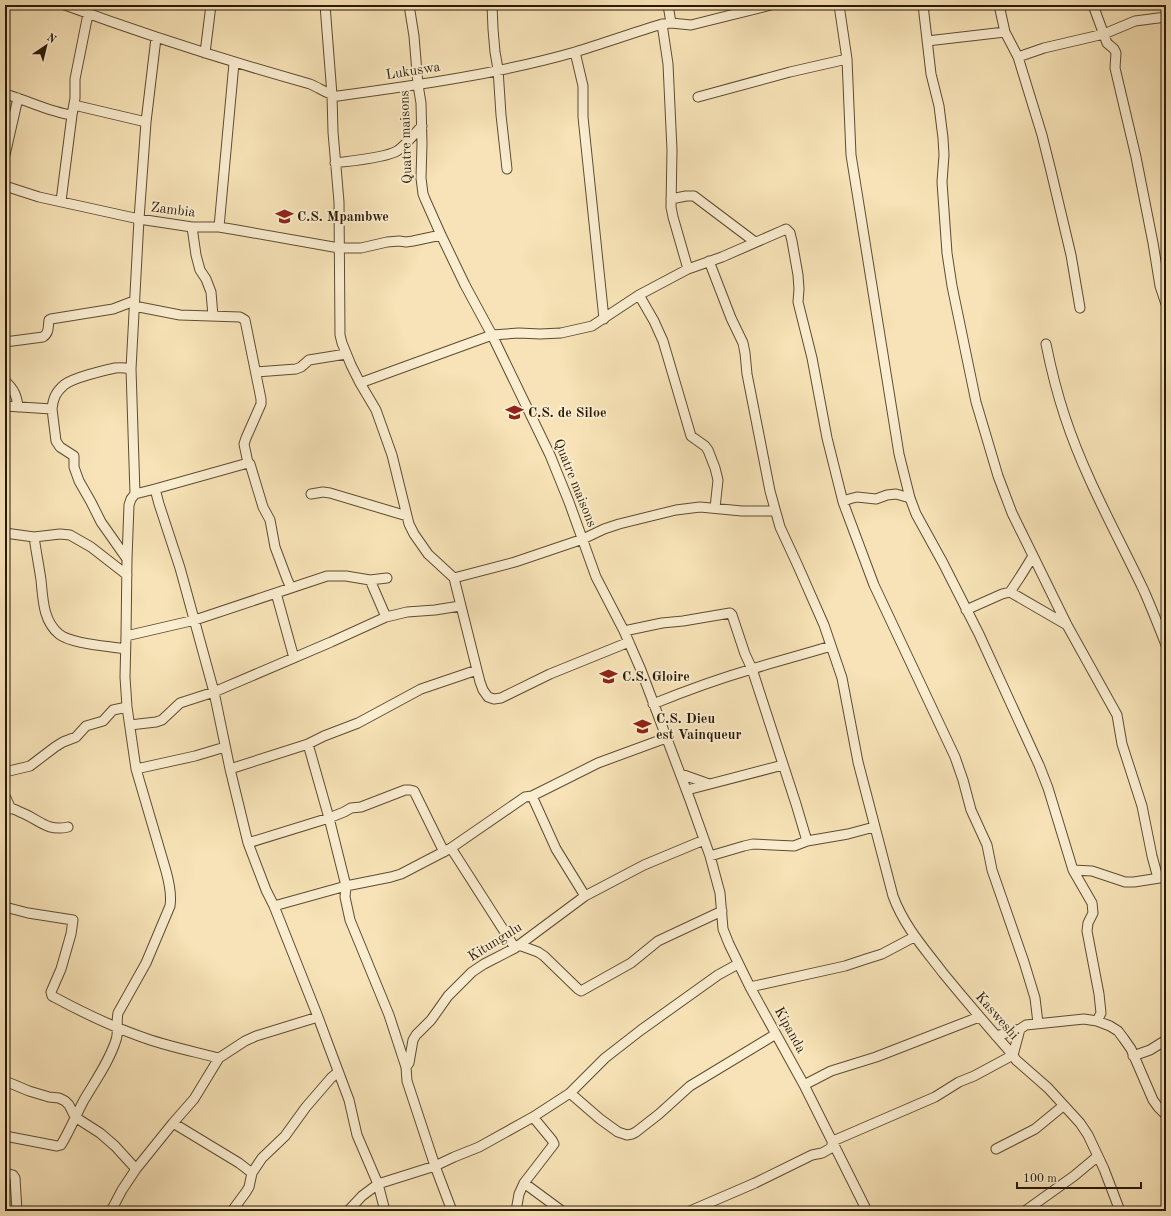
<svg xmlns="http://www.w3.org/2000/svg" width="1171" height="1216" viewBox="0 0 1171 1216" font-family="'Old Standard TT',serif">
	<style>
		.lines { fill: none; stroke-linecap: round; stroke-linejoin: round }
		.street-casing { stroke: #5d4c32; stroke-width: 11 }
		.street { stroke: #faedd0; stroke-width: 9 }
		.labels { text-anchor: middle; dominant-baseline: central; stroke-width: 4; stroke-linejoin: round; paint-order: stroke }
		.street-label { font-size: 14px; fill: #2a1905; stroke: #faedd0 }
		.poi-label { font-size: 14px; font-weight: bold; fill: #2a1905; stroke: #faedd0; text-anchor: start }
	</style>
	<rect width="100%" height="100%" fill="#f7e3b7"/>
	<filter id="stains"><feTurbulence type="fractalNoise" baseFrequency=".005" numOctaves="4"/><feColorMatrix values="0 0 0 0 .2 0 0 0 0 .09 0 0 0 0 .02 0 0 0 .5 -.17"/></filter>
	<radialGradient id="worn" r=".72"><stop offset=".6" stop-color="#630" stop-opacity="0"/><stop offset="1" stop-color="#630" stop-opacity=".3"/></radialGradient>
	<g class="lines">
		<defs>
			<path id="street" d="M 65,5 C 146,35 228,61 310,84 C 320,88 328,95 338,96 C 418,85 498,74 575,52 C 604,43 633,33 662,24 L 671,23 L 691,25 L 771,5
				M 325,5 L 332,95 L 333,132 L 339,202 L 340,335 L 342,343 L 351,365 L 360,383 L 376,410 L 392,455 L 409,524 L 414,534 L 428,554 L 454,578 L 480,682 L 483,690 L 488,697 L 494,699 L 501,698 L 550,674 L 629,642
				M 409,5 L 414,36 L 418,85 L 421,103 L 422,144 L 421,178 L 423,194 L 425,199 L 441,235 L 465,285 L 492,335 L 550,455 L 569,502 L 596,577 L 624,631 L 641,670 L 690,800 L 710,856 L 720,893 L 723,929 L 729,944 L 750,987 L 804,1085 L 867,1211
				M 492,5 L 493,29 L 495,52 L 498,69 L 501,115 L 507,169
				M 668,5 L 671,23
				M 839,5 L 847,59 L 851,155 L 899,454 L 910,498 L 916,514 L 943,563 L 979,634 L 1039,765 L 1048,788 L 1073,870 L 1092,903 L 1093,913 L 1088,923 L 1087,931 L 1099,994 L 1101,1013 L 1097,1021
				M 923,5 L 931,74 L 939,106 L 943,138 L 944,155 L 942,182 L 947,253 L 952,286 L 976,402 L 998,476 L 1012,513 L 1067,625 L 1117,715 L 1122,744 L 1142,806 L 1152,856 L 1158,878
				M 999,5 L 1005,32 L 1018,57 L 1042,135 L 1051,171 L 1071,255 L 1080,308
				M 1093,5 L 1107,43 L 1114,49 L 1116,53 L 1115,68 L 1136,157 L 1153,243 L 1160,286 L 1166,304
				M 662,24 L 668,64 L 672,150 L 671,207 L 673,217 L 688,269
				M 927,41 L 1005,32
				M 575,52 L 583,86 L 583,117 L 604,319
				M 205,53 L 211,5
				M 1018,57 L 1044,48 L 1104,34 L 1135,21 L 1166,17
				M 5,94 C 27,100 49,112 72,115 L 75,98 L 75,79 L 88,14
				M 698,97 L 790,72 L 847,59
				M 74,105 L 146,122
				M 5,155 L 18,98
				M 335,163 C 350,161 385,158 397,151 C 407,144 414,134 422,126
				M 5,186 L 39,197 L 139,219 L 192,227 L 219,227 L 237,230 L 339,248 L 361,248 L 387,242 L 399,241 L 406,242 L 413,241 L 441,235
				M 671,199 L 686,196 L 694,196 L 755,242
				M 61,201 L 72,115
				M 192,227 L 196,255 L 200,270 L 206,279 L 211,292 L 213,316
				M 219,227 L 234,63
				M 709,261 L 731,318 L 743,343 L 745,353 L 747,374 L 770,491 L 780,527 L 798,566 L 824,625 L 842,678 L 858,762 L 893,896 C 904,926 924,948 943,973 C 966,1001 989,1028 1013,1055 L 1016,1060 L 1048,1088 L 1080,1123 L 1088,1135 L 1104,1169 L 1120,1211
				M 639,295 L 654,321 L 663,341 L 691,436 L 705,446 L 708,450 L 715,468 L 718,480 L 715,508
				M 134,306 L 180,315 L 240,317 L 245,320 L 261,399 L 261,404 L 246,438 L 244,444 L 248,463
				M 5,342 L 43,337 C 49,333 48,328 49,320 L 51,319 L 113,309 L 134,301
				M 1046,344 C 1051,369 1057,393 1065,417 C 1085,478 1117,534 1144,591 C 1152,609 1159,627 1166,645
				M 256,372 L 296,369 L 301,367 L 309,360 L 346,354
				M 5,381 C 14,389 17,396 18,407
				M 360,383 L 492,335 L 519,333 L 540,334 L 561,333 L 592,326 L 639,295 L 688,269 L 722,257 L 784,230 L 786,229 L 790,233 L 792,241 L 798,275 L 799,289 L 798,302 L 812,358 L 827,438 L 843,502 L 874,585 L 955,757 L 963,780 L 971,810 L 987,845 L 992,870 L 1024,962 L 1035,998 L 1038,1023
				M 5,406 L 52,409 L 56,441 L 60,447 L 74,456 L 74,467 L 79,481 L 91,502 L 101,522 L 127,559
				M 52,409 C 53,398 56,392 64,385 C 72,378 105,370 115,368 C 121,367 126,368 131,369
				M 155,489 L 248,463 L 250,464 L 263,507 L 270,520 L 275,547 L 287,579 L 291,588
				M 135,494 L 155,489 L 159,504 L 180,568 L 214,692 L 230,769 L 248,843 L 266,890 L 274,906 L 318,1017 L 328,1044 L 349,1100 L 357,1135 L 378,1184 L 385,1211
				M 311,494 L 323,492 L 330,493 L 407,516
				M 843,502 L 849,499 L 857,497 L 876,499 L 887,495 L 896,494 L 910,498
				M 5,533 L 34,537 L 60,534 L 70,535 L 91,547 L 127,575
				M 34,537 C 36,551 39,566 41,580 C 43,599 43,621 59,634 C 71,644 109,646 125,649
				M 454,578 L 515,562 L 583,539 L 604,529 L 619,524 L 676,510 L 700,507 L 742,511 L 775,511
				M 370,580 L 386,617
				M 1010,592 L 1067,625
				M 276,593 L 294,658
				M 966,610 L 1002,594 L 1010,592 L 1020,577 L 1033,556
				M 624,631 L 662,623 L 683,621 L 730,613 L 732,615 L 745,654 L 752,669 L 796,804 L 807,841
				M 126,636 L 195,620 L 327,576 L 346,576 L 370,580 L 387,578
				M 653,704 C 685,691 718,679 752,669 C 778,661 805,654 831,646
				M 130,725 L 156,722 L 162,720 L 180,703 L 214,692 L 331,642 L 386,617 L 407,612 L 435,610 L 460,606
				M 308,744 L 329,818 L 346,886 L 345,897 L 350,920 L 389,1015 L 406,1067 L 407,1081 L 435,1166 L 452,1211
				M 136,769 L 195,756 L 225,747
				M 230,769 L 308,744 L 324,736 L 358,723 L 421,689 L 477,670
				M 5,772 L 30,766 L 55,747 L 63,742 L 76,737 L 86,726 L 103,721 L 113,710 L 127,707
				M 681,774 L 709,784
				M 687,790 L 783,765
				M 5,796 L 11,809
				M 532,796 L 556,849 L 585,896
				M 5,806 C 10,808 15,809 20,812 C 39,819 46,832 68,827
				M 248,843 L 329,818 L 344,812 L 351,808 L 361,807 L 405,790 L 410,790 L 414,791 L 444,852
				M 451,848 L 515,948
				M 710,856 L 744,846 L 753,844 L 794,846 L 807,841 L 848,834 L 874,827
				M 1073,870 L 1092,871 L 1125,882 L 1134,882 L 1166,877
				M 274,906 L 346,886 L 391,877 L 401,874 L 451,848 L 525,797 L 532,796 L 598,763 L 666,738
				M 5,907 L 28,913 L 73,920 L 71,934 L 61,969 L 51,992 L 52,996 L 54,997 C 80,1011 111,1026 139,1036 C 165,1046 192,1051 219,1058
				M 519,945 L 538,952 L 544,956 L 578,989 L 581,991 L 631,963 L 658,941 L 722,911
				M 750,987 L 845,966 L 866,959 L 882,954 L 914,937
				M 996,1036 L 1020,1029
				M 1133,1056 L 1150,1050 L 1166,1040
				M 406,1067 L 409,1063 L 413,1040 L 416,1035 L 431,1020 L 448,996 L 472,972 L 484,964 L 515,948 L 585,896 L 644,865 L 704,840
				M 5,1081 L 29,1091 L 49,1097 L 59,1098 L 65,1101 L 69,1105 L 75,1117 L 100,1133 L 115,1146 L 136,1169
				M 804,1085 L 831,1071 L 876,1057 L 979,1017
				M 570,1093 L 600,1119 L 618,1132 L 627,1135 L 632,1134 L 636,1132 L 659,1114 L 690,1086 L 776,1034
				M 173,1123 L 239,1163 L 252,1173
				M 5,1136 L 57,1146 L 61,1145 C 70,1130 76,1115 84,1100 C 95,1081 109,1062 116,1040 C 119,1031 116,1022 118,1013 L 146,963 L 170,906 C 172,894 169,882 166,871 L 136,769 L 127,707 L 125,677 L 126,636 L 127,559 L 129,505 L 131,499 L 135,494 L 131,369 L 139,219 L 146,122 L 156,38
				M 996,1149 L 1035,1129 L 1063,1106
				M 5,1173 L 13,1175 L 15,1178 L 17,1211
				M 524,1183 L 562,1211
				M 111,1211 L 122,1190 L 136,1169 L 173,1123 L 194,1099 L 219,1058 L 245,1041 L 256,1036 L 318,1017
				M 232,1211 L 246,1192 L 249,1187 L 252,1173 L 262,1158 L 285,1136 L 306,1107 L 331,1078 L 338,1072
				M 348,1211 L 362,1196 L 378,1184 L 435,1166 L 454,1157 L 479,1147 L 533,1117 L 570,1093 L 605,1058 L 641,1030 L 718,975 L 738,964
				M 516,1211 L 519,1194 L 524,1183 L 554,1144 L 552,1140 L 533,1117
				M 690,1211 L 755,1183 L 812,1155 L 822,1153 L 831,1148 L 833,1141 L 935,1097 L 959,1082 L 974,1076 L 1013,1055 L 1020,1029 L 1026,1025 L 1084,1019 L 1097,1021 L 1110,1026 L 1118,1031 L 1124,1039 L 1131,1049 L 1153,1100 L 1158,1107 L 1166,1115
				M 1025,1211 L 1074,1176 L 1098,1156"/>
		</defs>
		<!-- street casing -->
		<use href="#street" class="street-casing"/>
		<!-- street -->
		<use href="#street" class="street"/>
	</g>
	<!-- icons -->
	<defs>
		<symbol id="school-bare" viewBox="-9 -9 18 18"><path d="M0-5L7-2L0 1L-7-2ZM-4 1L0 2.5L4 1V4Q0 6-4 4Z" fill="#8f2418" stroke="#faedd0" stroke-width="2.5" paint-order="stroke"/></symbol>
	</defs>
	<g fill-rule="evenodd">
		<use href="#school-bare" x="272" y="204" width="25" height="25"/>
		<use href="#school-bare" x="502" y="400" width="25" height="25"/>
		<use href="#school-bare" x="596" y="664" width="25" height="25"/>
		<use href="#school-bare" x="630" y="714" width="25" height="25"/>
	</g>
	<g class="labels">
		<!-- street labels -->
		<g class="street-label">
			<text transform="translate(413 71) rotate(-9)">Lukuswa</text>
			<text transform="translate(406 137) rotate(-92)">Quatre maisons</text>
			<text transform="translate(173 210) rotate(7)">Zambia</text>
			<text transform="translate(575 483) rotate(68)">Quatre maisons</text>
			<text transform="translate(495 942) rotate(-32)">Kitungulu</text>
			<text transform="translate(997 1016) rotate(49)">Kasweshi</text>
			<text transform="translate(790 1030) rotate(61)">Kipanda</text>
		</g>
		<!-- poi labels -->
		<g class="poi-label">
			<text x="297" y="217">C.S. Mpambwe</text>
			<text x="528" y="413">C.S. de Siloe</text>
			<text x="622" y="677">C.S. Gloire</text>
			<text x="656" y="719">C.S. Dieu<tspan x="656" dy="16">est Vainqueur</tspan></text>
		</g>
	</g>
	<!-- margin -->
	<rect width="1171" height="1216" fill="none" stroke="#f7e3b7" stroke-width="20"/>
	<rect x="6" y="6" width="1159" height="1204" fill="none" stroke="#2a1905" stroke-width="2"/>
	<rect x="10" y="10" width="1151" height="1196" fill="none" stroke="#2a1905"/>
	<!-- north arrow -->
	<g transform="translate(46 46) rotate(35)" stroke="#faedd0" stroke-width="3" paint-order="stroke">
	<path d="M0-3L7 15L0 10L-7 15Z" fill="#2a1905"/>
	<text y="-6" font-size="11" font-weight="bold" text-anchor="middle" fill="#2a1905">N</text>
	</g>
	<!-- scale -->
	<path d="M1017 1182v6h124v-6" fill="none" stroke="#2a1905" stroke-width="2"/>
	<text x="1023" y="1182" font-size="12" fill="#2a1905" stroke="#faedd0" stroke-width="3" paint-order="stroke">100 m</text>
	<rect width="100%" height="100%" filter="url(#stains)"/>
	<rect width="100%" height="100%" fill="url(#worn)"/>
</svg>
